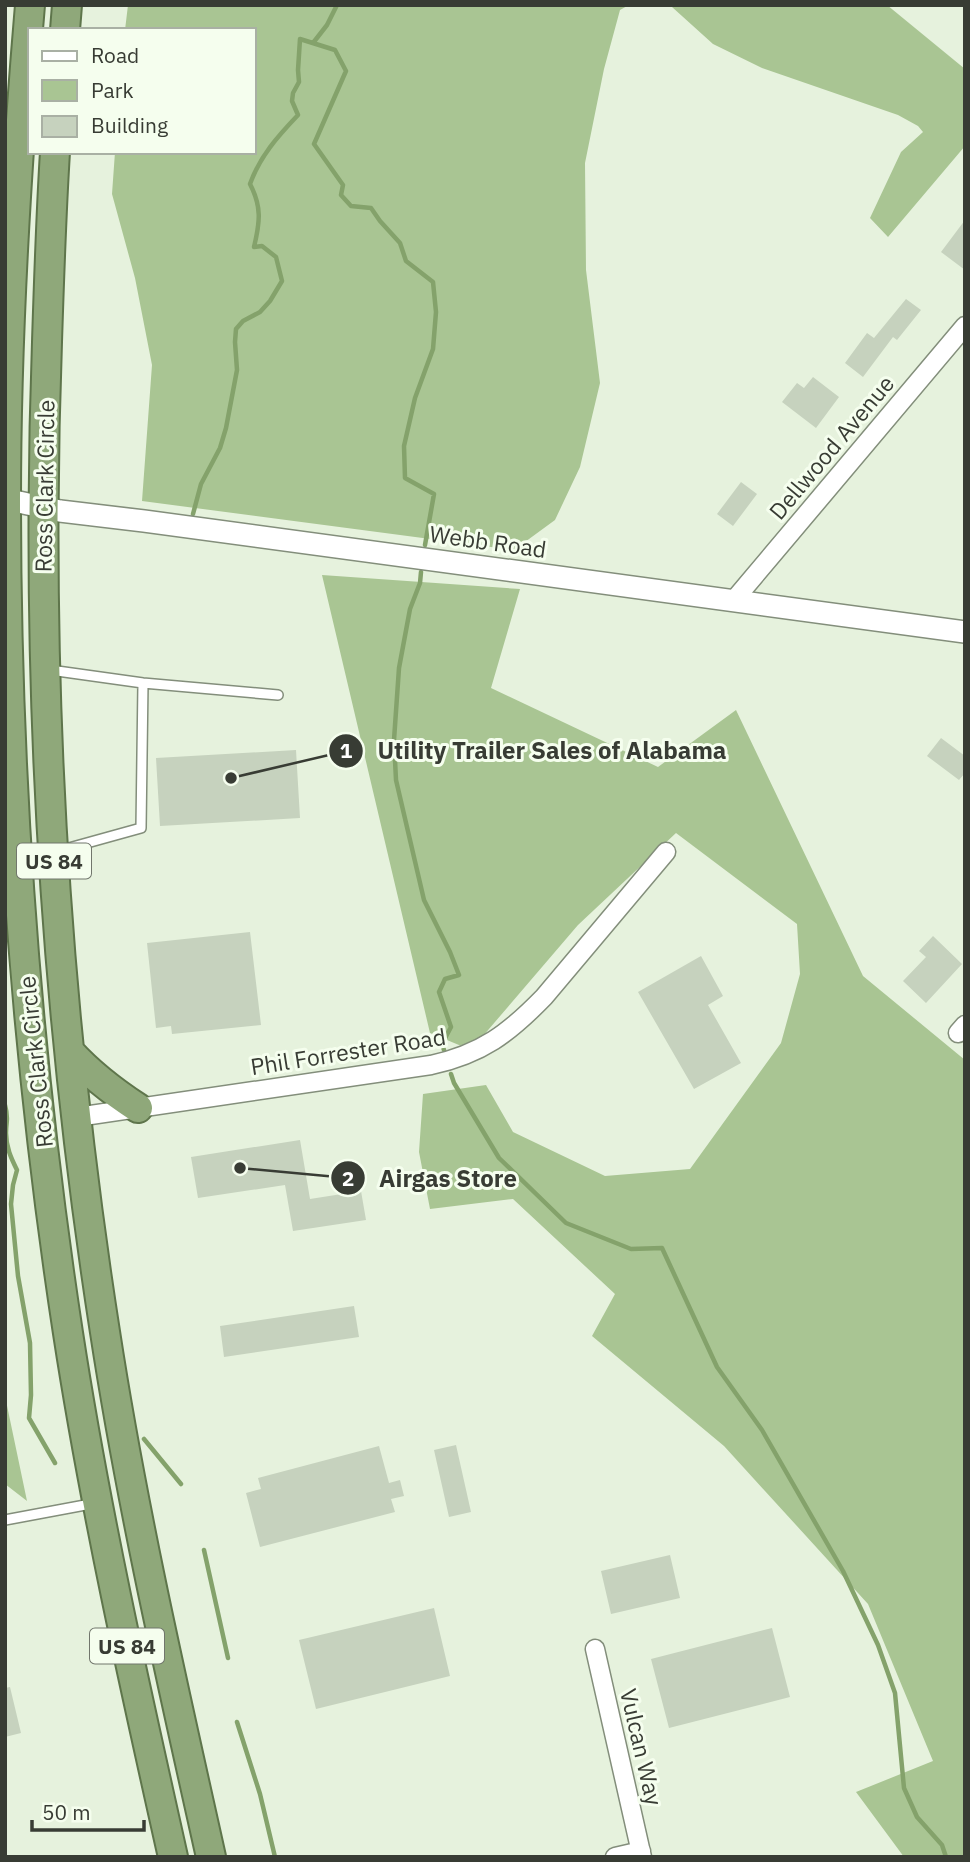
<svg xmlns="http://www.w3.org/2000/svg" width="970" height="1862" viewBox="0 0 970 1862" font-family="'IBM Plex Sans',sans-serif">
	<style>
		.green { fill: #a9c593 }
		.lines { fill: none; stroke-linecap: round; stroke-linejoin: round }
		.stream { stroke: #84a26b; stroke-width: 4.5 }
		.building { fill: #c6d2be }
		.service-casing { stroke: #838e7b; stroke-width: 12 }
		.minor-casing { stroke: #838e7b; stroke-width: 21 }
		.tertiary-casing { stroke: #838e7b; stroke-width: 24 }
		.trunk-casing { stroke: #5e754b; stroke-width: 32 }
		.service { stroke: #fff; stroke-width: 9 }
		.minor { stroke: #fff; stroke-width: 18 }
		.tertiary { stroke: #fff; stroke-width: 21 }
		.trunk { stroke: #8fa87a; stroke-width: 28 }
		.labels { text-anchor: middle; dominant-baseline: central; stroke-width: 6; stroke-linejoin: round; paint-order: stroke }
		.shield { fill: #f5feee; stroke: #71766c; stroke-width: 2 }
		.shield-label { font-size: 21px; font-weight: bold; fill: #383c34 }
		.street-label { font-size: 23px; fill: #383c34; stroke: #f5feee }
		.leader { fill: none; stroke: #383c34; stroke-width: 2.5 }
		.callout-dot { fill: #383c34; stroke: #f5feee; stroke-width: 2.5 }
		.mark-label { font-size: 21px; text-anchor: middle; font-weight: bold; fill: #fff }
		.callout-label { font-size: 24px; text-anchor: middle; font-weight: bold; fill: #383c34; stroke: #f5feee; stroke-width: 6; stroke-linejoin: round; paint-order: stroke }
	</style>
	<rect width="100%" height="100%" fill="#e6f2dd"/>
	<!-- green -->
	<path class="green" d="M 128,5 L 629,5 L 620,10 L 604,69 L 585,163 L 586,270 L 600,383 L 580,467 L 555,520 L 514,550 L 142,501 L 152,365 L 135,278 L 112,194 L 115,152 L 254,152 L 254,30 L 125,30 Z
		M 664,5 L 887,5 L 965,69 L 965,146 L 888,237 L 870,218 L 901,152 L 923,132 L 918,126 L 898,115 L 762,68 L 713,44 L 672,7 Z
		M 322,575 L 520,589 L 491,688 L 658,767 L 736,710 L 863,976 L 965,1060 L 965,1857 L 904,1857 L 856,1792 L 933,1761 L 868,1604 L 724,1446 L 592,1336 L 615,1294 L 513,1199 L 430,1209 L 419,1152 L 423,1094 L 486,1085 L 513,1132 L 605,1176 L 690,1169 L 781,1043 L 800,974 L 797,924 L 676,833 L 578,925 L 471,1050 L 430,1033 Z
		M 5,1396 L 27,1501 L 5,1484 Z"/>
	<g class="lines">
		<!-- stream -->
		<path class="stream" d="M 313,43 L 327,25 L 337,5
			M 193,514 L 201,484 L 220,448 L 226,428 L 237,370 L 235,342 L 236,329 L 243,321 L 260,312 L 270,301 L 282,281 L 276,257 L 262,246 L 254,247 C 260,222 262,207 250,184 C 260,156 278,136 298,115 L 292,101 L 293,93 L 299,82 L 298,70 L 300,39 L 335,50 L 346,71 L 314,144 L 343,185 L 341,195 L 351,206 L 371,208 L 380,221 L 400,243 L 406,261 L 433,282 L 436,312 L 433,349 L 415,398 L 404,446 L 405,478 L 434,494 L 425,545
			M 421,572 L 420,583 L 410,609 L 399,668 L 394,740 L 396,780 L 424,900 L 450,952 L 459,975 L 445,979 L 439,992 L 451,1027 L 442,1044 L 444,1050
			M 451,1074 L 454,1083 L 499,1158 L 566,1223 L 631,1249 L 662,1248 L 717,1367 L 762,1430 L 843,1571 L 878,1645 L 895,1693 L 904,1788 L 917,1817 L 942,1845 L 946,1857
			M 5,1105 C 9,1119 6,1120 6,1133 C 6,1147 11,1158 17,1170 L 13,1185 L 11,1204 L 18,1276 L 30,1343 L 31,1395 L 29,1418 L 55,1463
			M 144,1439 L 181,1484
			M 204,1550 L 228,1658
			M 237,1722 L 260,1794 L 275,1857"/>
	</g>
	<!-- building -->
	<path class="building" d="M 965,220 L 965,270 L 941,252 Z
		M 906,299 L 921,310 L 897,340 L 893,337 L 863,377 L 845,363 L 867,333 L 874,338 Z
		M 813,377 L 839,397 L 816,428 L 782,402 L 797,383 L 804,388 Z
		M 741,482 L 757,494 L 733,526 L 717,514 Z
		M 941,738 L 965,756 L 965,773 L 959,780 L 927,756 Z
		M 296,750 L 300,818 L 160,826 L 156,758 Z
		M 250,932 L 261,1025 L 172,1034 L 171,1026 L 156,1028 L 147,943 Z
		M 933,936 L 962,964 L 926,1003 L 903,981 L 926,957 L 919,951 Z
		M 701,956 L 723,996 L 708,1005 L 741,1063 L 694,1089 L 638,992 Z
		M 300,1140 L 310,1199 L 361,1191 L 366,1220 L 293,1231 L 285,1185 L 198,1198 L 191,1157 Z
		M 354,1306 L 359,1337 L 224,1357 L 220,1326 Z
		M 456,1445 L 471,1512 L 449,1517 L 434,1450 Z
		M 379,1446 L 389,1483 L 400,1480 L 404,1496 L 391,1499 L 395,1512 L 260,1547 L 246,1493 L 261,1489 L 258,1478 Z
		M 670,1555 L 680,1598 L 611,1614 L 601,1571 Z
		M 434,1608 L 450,1676 L 316,1709 L 299,1640 Z
		M 772,1628 L 790,1697 L 669,1728 L 651,1659 Z
		M 10,1687 L 21,1733 L 5,1737 L 5,1688 Z"/>
	<g class="lines">
		<defs>
			<path id="service" d="M 50,670 L 143,683 L 278,695
				M 58,851 L 141,828 L 143,683
				M 5,1520 L 96,1503"/>
			<path id="minor" d="M 734,600 L 965,326
				M 958,1033 L 965,1025
				M 77,1117 L 431,1065 C 482,1054 509,1033 544,997 L 666,852
				M 595,1649 L 642,1857
				M 615,1857 L 641,1851"/>
			<path id="tertiary" d="M 5,499 L 60,511 L 144,521 L 965,632"/>
			<path id="trunk" d="M 30,5 C 16,170 6,336 6,501 C 6,779 26,1058 68,1333 C 95,1509 134,1683 173,1857
				M 65,30 L 67,5
				M 55,152 C 51,215 49,279 47,342 C 35,673 54,1005 105,1332 C 132,1508 172,1682 211,1857
				M 70,1052 C 91,1075 112,1091 138,1108"/>
		</defs>
		<!-- service casing -->
		<use href="#service" class="service-casing"/>
		<!-- minor casing -->
		<use href="#minor" class="minor-casing"/>
		<!-- tertiary casing -->
		<use href="#tertiary" class="tertiary-casing"/>
		<!-- trunk casing -->
		<use href="#trunk" class="trunk-casing"/>
		<!-- service -->
		<use href="#service" class="service"/>
		<!-- minor -->
		<use href="#minor" class="minor"/>
		<!-- tertiary -->
		<use href="#tertiary" class="tertiary"/>
		<!-- trunk -->
		<use href="#trunk" class="trunk"/>
	</g>
	<g class="labels">
		<!-- shield labels -->
		<g class="shield">
			<rect x="17" y="843.5" width="74" height="35" rx="5"/>
			<rect x="90" y="1628.5" width="74" height="35" rx="5"/>
		</g>
		<g class="shield-label">
			<text x="54" y="861">US 84</text>
			<text x="127" y="1646">US 84</text>
		</g>
		<!-- street labels -->
		<g class="street-label">
			<text transform="translate(831 447) rotate(-50)">Dellwood Avenue</text>
			<text transform="translate(44 486) rotate(-89)">Ross Clark Circle</text>
			<text transform="translate(488 541) rotate(8)">Webb Road</text>
			<text transform="translate(348 1051) rotate(-9)">Phil Forrester Road</text>
			<text transform="translate(35 1062) rotate(-96)">Ross Clark Circle</text>
			<text transform="translate(642 1747) rotate(77)">Vulcan Way</text>
		</g>
	</g>
	<!-- callouts -->
	<path class="leader" d="M231 778L346 751M240 1168L348 1178"/>
	<g class="callout-dot">
		<circle cx="231" cy="778" r="7"/>
		<circle cx="240" cy="1168" r="7"/>
		<circle cx="346" cy="751" r="18"/>
		<circle cx="348" cy="1178" r="18"/>
	</g>
	<g class="mark-label">
		<text x="346" y="758">1</text>
		<text x="348" y="1186">2</text>
	</g>
	<g class="callout-label">
		<text x="552" y="759">Utility Trailer Sales of Alabama</text>
		<text x="448" y="1187">Airgas Store</text>
	</g>
	<!-- border -->
	<rect width="970" height="1862" fill="none" stroke="#383c34" stroke-width="14"/>
	<!-- legend -->
	<rect x="28" y="28" width="228" height="126" fill="#f5feee" stroke="#a9b0a4" stroke-width="2"/>
	<rect x="42" y="51" width="35" height="10" fill="#ffffff" stroke="#a9b0a4" stroke-width="2"/>
	<text x="91" y="63" font-size="21" fill="#383c34">Road</text>
	<rect x="42" y="80" width="35" height="21" fill="#a9c593" stroke="#a9b0a4" stroke-width="2"/>
	<text x="91" y="98" font-size="21" fill="#383c34">Park</text>
	<rect x="42" y="116" width="35" height="21" fill="#c6d2be" stroke="#a9b0a4" stroke-width="2"/>
	<text x="91" y="133" font-size="21" fill="#383c34">Building</text>
	<!-- scale -->
	<path d="M32 1820v10h112v-10" fill="none" stroke="#383c34" stroke-width="3.5"/>
	<text x="42" y="1820" font-size="21" fill="#383c34" stroke="#f5feee" stroke-width="5" paint-order="stroke">50 m</text>
</svg>
